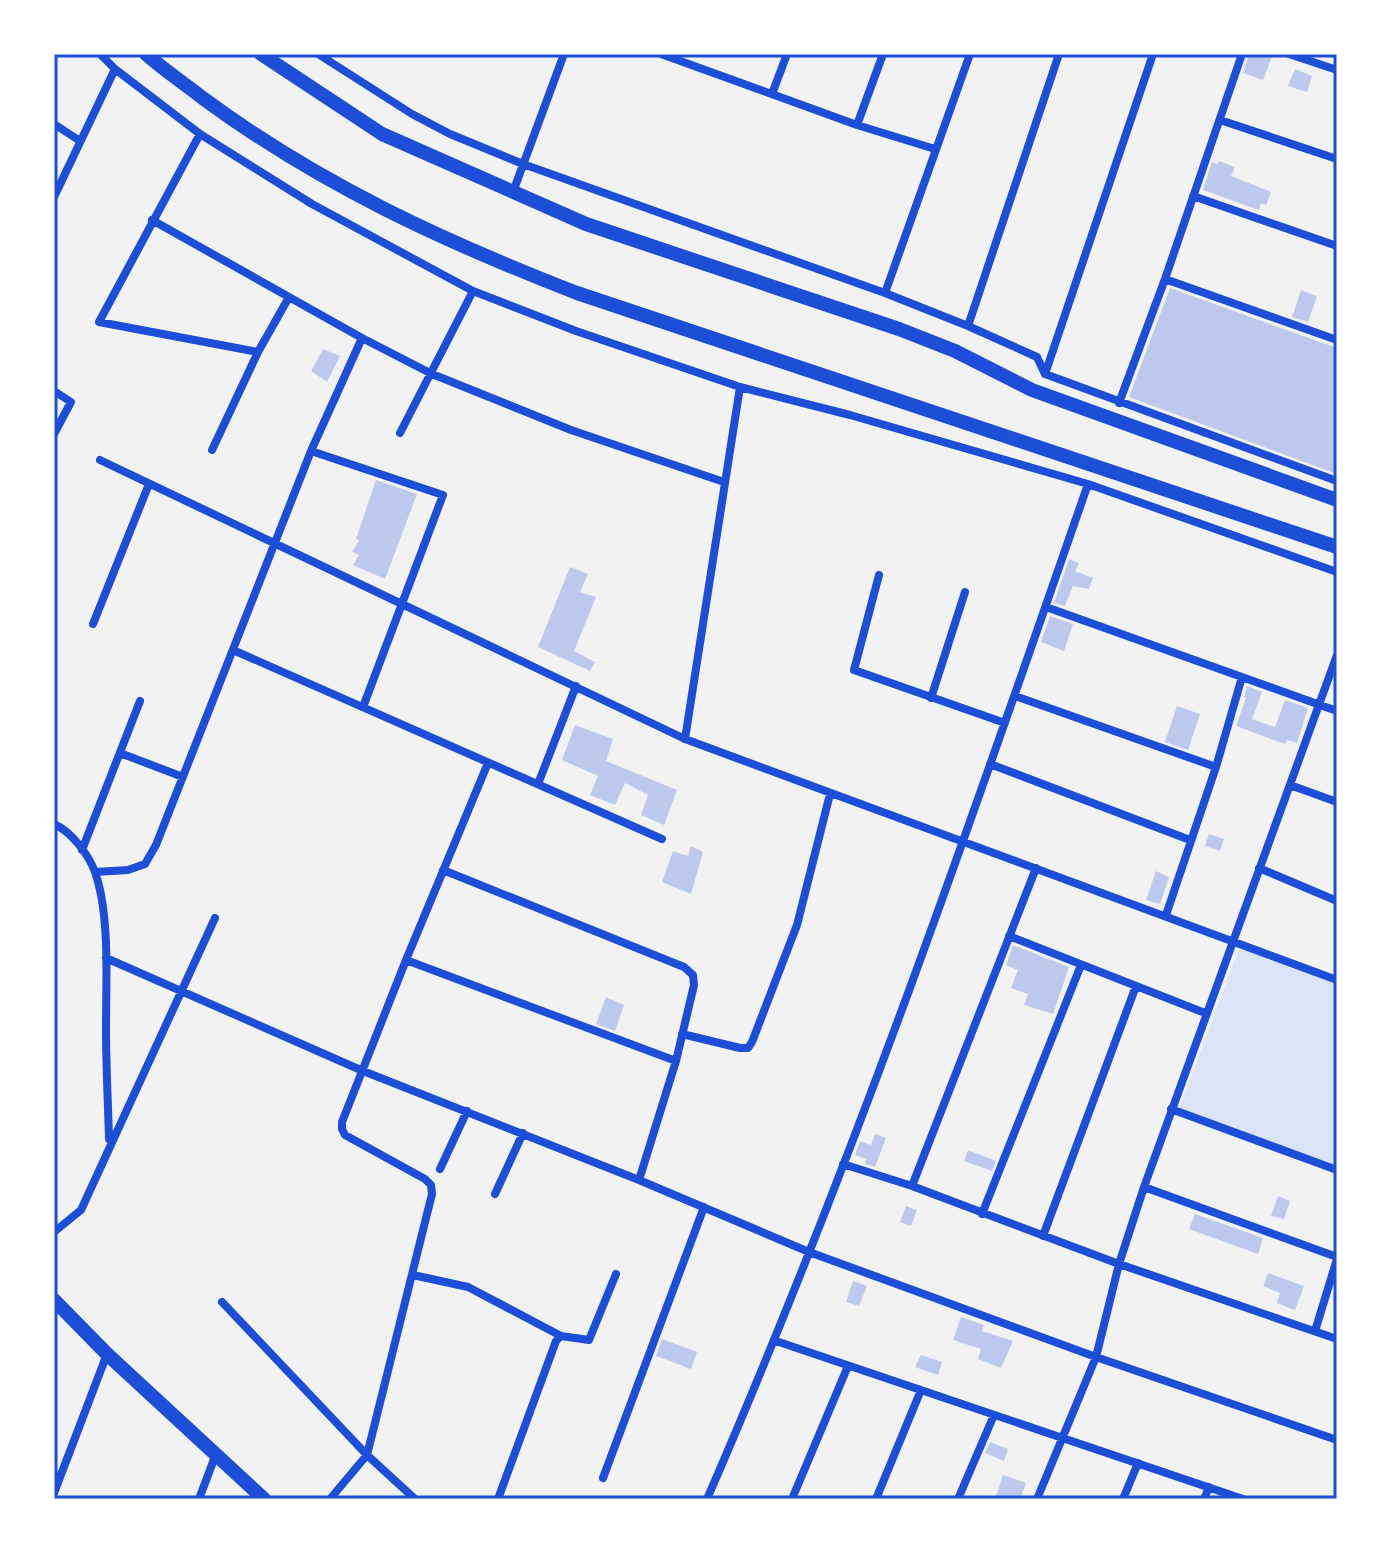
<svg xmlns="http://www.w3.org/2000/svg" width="1391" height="1553" viewBox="0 0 1391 1553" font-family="'Zilla Slab',serif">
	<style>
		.green { fill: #dbe4f7 }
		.building { fill: #bdc9ec }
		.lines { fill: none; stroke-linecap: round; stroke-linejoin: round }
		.minor { stroke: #1d4ed8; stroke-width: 8 }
		.secondary { stroke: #1d4ed8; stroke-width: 14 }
		.primary { stroke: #1d4ed8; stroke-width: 14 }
		.neatline { fill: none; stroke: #1d4ed8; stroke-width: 3 }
	</style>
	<rect width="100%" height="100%" fill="#f2f2f2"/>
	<!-- green -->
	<path class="green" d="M 1240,946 L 1337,981 L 1337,1169 L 1178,1112 Z"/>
	<!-- building -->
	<path class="building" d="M 1249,54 L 1273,54 L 1263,80 L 1243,73 Z
		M 1295,69 L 1312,76 L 1307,92 L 1288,86 Z
		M 1219,161 L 1235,167 L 1231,176 L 1271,192 L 1266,205 L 1261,203 L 1259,210 L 1203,190 L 1212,162 L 1217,164 Z
		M 1170,288 L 1337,348 L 1337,474 L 1129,397 Z
		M 1301,290 L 1317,296 L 1308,322 L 1292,317 Z
		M 323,349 L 340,356 L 327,382 L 311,371 Z
		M 376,480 L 417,494 L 385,579 L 353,565 L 359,555 L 352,552 L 359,540 L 356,539 Z
		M 1069,559 L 1079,563 L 1075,571 L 1093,578 L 1089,589 L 1073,586 L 1065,606 L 1054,603 Z
		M 570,567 L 588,574 L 580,592 L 596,597 L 574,651 L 595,662 L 590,671 L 538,647 Z
		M 1050,616 L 1073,624 L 1064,651 L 1041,642 Z
		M 1247,686 L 1262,692 L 1252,719 L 1275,727 L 1285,700 L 1308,708 L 1297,743 L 1287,740 L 1285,744 L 1236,726 L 1246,698 L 1244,697 Z
		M 1177,706 L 1200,714 L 1188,750 L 1165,742 Z
		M 575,725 L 613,739 L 606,761 L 677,790 L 664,825 L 641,815 L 648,795 L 625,783 L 615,805 L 590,795 L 598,776 L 562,760 Z
		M 1209,834 L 1224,839 L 1220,851 L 1205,846 Z
		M 691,846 L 703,852 L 691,894 L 662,882 L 673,851 L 688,856 Z
		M 1156,871 L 1169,877 L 1160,904 L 1146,900 Z
		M 1013,945 L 1069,967 L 1053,1014 L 1024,1005 L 1028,994 L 1011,988 L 1018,970 L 1006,965 Z
		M 606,997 L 624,1005 L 615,1031 L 596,1024 Z
		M 875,1134 L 886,1138 L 875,1167 L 865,1164 L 866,1159 L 855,1155 L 860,1141 L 871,1145 Z
		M 968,1150 L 996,1161 L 992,1171 L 964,1161 Z
		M 1278,1196 L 1290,1201 L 1284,1219 L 1271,1216 Z
		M 906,1206 L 917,1210 L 911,1226 L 900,1222 Z
		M 1195,1214 L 1263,1238 L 1258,1254 L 1189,1229 Z
		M 1268,1273 L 1304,1286 L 1295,1310 L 1277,1303 L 1280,1293 L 1263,1286 Z
		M 853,1281 L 867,1286 L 859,1306 L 846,1302 Z
		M 961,1317 L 984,1325 L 982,1331 L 1013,1341 L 1001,1368 L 978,1359 L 981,1349 L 953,1340 Z
		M 662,1339 L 697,1352 L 691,1369 L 656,1356 Z
		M 921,1355 L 942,1362 L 938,1375 L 915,1367 Z
		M 990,1442 L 1008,1449 L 1004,1461 L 985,1453 Z
		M 1003,1475 L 1026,1483 L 1020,1499 L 996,1496 Z"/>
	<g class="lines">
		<!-- minor -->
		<path class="minor" d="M 100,54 L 115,69 L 200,134 L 312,204 L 473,291 L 576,331 L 740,387 L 850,415 L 1088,484 L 1337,572
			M 318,54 L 412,114 L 450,134 L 523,164 L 885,293 L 968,326 L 1037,357 L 1045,374 L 1337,481
			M 661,54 L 857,125 L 935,149
			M 1289,54 L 1337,70
			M 772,94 L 787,54
			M 1220,120 L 1337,159
			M 54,124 L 80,141
			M 857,125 L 883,54
			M 200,134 L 99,322 L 258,352
			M 513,192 L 564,54
			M 1193,196 L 1337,246
			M 54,197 L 115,69
			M 152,220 L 362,338 L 432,374 L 571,430 L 724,482
			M 1165,279 L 1337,340
			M 885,293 L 970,54
			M 968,326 L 1059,54
			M 1045,374 L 1153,54
			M 54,391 L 71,402 L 54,434
			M 1119,403 L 1165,279 L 1242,54
			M 400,433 L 473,291
			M 212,450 L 258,352 L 289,297
			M 311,451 L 443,495 L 363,707
			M 100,460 L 685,739 L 1337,980
			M 879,575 L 854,670 L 1005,723
			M 1046,607 L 1337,711
			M 93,624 L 149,484
			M 233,650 L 662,839
			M 1015,696 L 1216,767
			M 931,698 L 965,592
			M 685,739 L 740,387
			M 120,753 L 183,777
			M 990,764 L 1190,840
			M 538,784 L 576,686
			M 1290,785 L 1337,802
			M 54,824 C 72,832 90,856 96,875 C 110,918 106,983 106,1028 C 106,1065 108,1102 109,1139
			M 82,850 L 140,701
			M 1259,868 L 1337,901
			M 443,870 L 684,967 L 693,975 L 694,985 L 676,1061 L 639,1180
			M 95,872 L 128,870 L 145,864 L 156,845 L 311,451 L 362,338
			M 1166,915 L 1216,767 L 1242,677
			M 1009,936 L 1205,1013
			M 106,958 L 363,1071 L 639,1180 L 809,1252 L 1096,1357 L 1337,1440
			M 406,960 L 676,1061
			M 682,1034 L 740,1048 L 748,1048 L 752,1042 L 797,925 L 830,794
			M 1171,1109 L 1337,1170
			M 843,1164 L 912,1186 L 1119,1264 L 1337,1339
			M 440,1169 L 467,1111
			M 912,1186 L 1036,868
			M 1144,1187 L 1337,1257
			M 495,1194 L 523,1133
			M 982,1214 L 1081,965
			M 54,1232 L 81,1210 L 215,918
			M 1043,1236 L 1136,986
			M 413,1275 L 468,1287 L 561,1336
			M 222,1302 L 367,1455 L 415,1499
			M 1315,1331 L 1337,1259
			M 776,1341 L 1243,1499
			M 603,1478 L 704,1207
			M 54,1493 L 107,1354
			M 199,1499 L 216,1454
			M 330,1499 L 367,1455 L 432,1194 L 431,1185 L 425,1179 L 345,1135 L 342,1129 L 342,1122 L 406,960 L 488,763
			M 498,1499 L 556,1341 L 561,1336 L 589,1340 L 616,1274
			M 707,1499 C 851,1168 970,825 1088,484
			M 792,1499 L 848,1366
			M 876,1499 L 921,1390
			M 958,1499 L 994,1415
			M 1037,1499 L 1096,1357 L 1119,1264 L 1144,1187 L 1337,655
			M 1123,1499 L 1138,1463
			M 1204,1499 L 1209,1487"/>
		<!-- secondary -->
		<path class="secondary" d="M 54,1300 L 107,1354 L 264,1499"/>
		<!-- primary -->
		<path class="primary" d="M 146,54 C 164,70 185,84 204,99 C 321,185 443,241 577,293 L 1337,547
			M 261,54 L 382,134 L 586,224 L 899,329 L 955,351 L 1032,390 L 1337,500"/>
	</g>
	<!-- border -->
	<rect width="1391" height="1553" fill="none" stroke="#ffffff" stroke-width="112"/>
	<rect x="56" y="56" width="1279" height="1441" class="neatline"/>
</svg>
